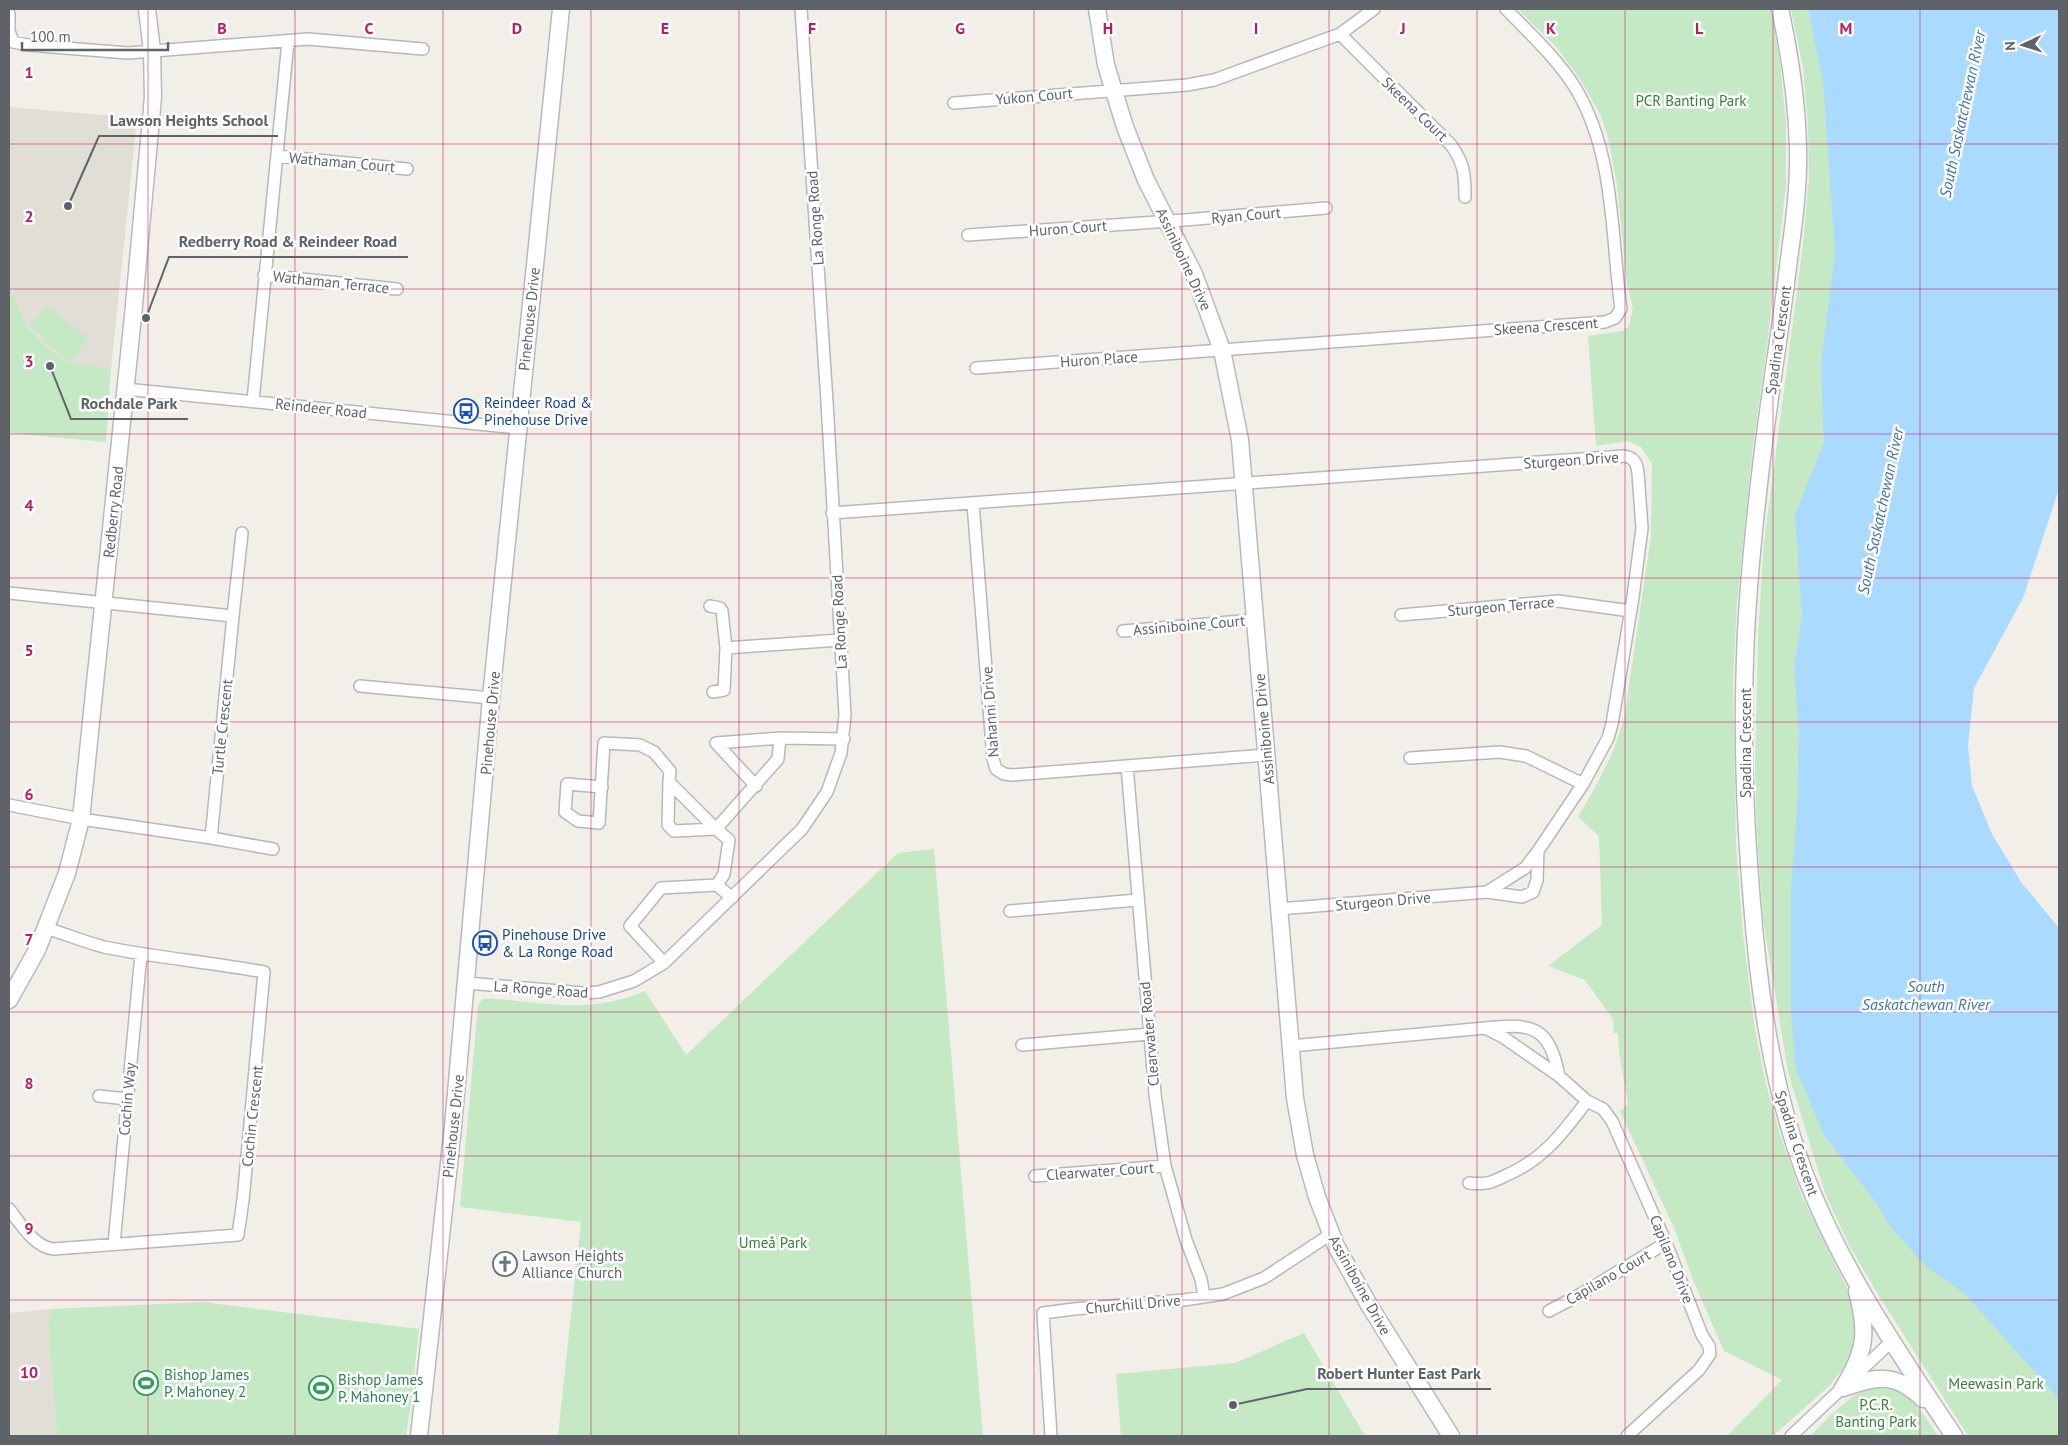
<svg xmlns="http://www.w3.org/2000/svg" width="2068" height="1445" viewBox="0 0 2068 1445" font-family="'PT Sans',sans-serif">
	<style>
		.education { fill: #e1ded6 }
		.green { fill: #c5e8c5 }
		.water { fill: #aadaff }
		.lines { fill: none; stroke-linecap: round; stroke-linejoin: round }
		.street-casing { stroke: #b5b8bc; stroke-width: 14 }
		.secondary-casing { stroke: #b6babf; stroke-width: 19 }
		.street { stroke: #fff; stroke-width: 11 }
		.secondary { stroke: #fff; stroke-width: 16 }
		.grid { fill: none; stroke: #c2185b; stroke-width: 1; stroke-opacity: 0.55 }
		.labels { text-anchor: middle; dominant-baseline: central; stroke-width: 5; stroke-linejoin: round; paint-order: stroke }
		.street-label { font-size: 15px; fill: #5f6368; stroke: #fff }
		.park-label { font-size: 15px; fill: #348238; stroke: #fff }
		.transit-label { font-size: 15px; fill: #164399; stroke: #fff; text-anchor: start }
		.worship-label { font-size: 15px; fill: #5b616d; stroke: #fff; text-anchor: start }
		.leisure-label { font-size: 15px; fill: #27864d; stroke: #fff; text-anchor: start }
		.water-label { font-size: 16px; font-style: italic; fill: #4174aa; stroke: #fff }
		.grid-label { font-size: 16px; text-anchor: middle; font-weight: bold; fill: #c2185b; stroke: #fff; stroke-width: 5; stroke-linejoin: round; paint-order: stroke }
		.leader { fill: none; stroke: #5f6368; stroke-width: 2 }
		.callout-dot { fill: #5f6368; stroke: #fff; stroke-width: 2 }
		.callout-label { font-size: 16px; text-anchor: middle; font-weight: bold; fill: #5f6368; stroke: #fff; stroke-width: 5; stroke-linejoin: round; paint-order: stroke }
	</style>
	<rect width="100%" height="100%" fill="#f1efe8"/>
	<!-- education -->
	<path class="education" d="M 9,107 L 137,118 L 111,369 L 69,362 L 51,351 L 27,327 L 13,296 L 9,294 Z
		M 52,1309 L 48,1326 L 57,1436 L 9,1436 L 9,1313 Z"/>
	<!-- green -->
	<path class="green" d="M 1518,9 L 1771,9 L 1779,55 L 1786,123 L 1786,185 L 1768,338 L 1752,454 L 1737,602 L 1733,680 L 1736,845 L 1743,935 L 1755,1030 L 1766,1084 L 1781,1138 L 1802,1196 L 1850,1294 L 1858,1336 L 1847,1364 L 1829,1386 L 1773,1436 L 1727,1436 L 1782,1380 L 1724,1351 L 1694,1282 L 1674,1228 L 1620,1111 L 1628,1104 C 1625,1080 1618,1057 1618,1033 L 1614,1033 L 1613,1019 L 1585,980 L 1548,966 L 1602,925 L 1599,836 L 1578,817 C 1597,784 1617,751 1625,713 L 1651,536 L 1652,464 L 1641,447 L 1628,441 L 1596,446 L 1588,336 L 1622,331 L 1629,326 L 1633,309 L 1627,284 L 1617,185 L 1608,137 L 1601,116 L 1582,82 L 1558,49 Z
		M 1791,9 L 1815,9 L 2059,1381 L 2059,1436 L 1968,1436 L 1879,1296 L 1849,1245 L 1825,1193 L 1788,1072 L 1763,919 L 1757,832 L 1755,766 L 1758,637 L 1764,543 L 1803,245 L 1809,177 L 1808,125 L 1803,67 Z
		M 9,294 L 13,296 L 27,327 L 51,351 L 69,362 L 111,369 L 106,442 L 9,433 Z
		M 46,306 L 88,338 L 71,361 L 42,340 L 44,337 L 30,326 Z
		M 934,849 L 983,1436 L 558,1436 L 581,1222 L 460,1207 L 478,1006 L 482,999 C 497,998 512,1001 528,1002 C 571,1007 605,1008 645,991 L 686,1055 L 898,853 Z
		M 203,1302 L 419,1329 L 411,1404 L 406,1436 L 57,1436 L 48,1326 L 52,1309 Z
		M 1304,1333 L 1365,1436 L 1121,1436 L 1116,1374 L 1235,1363 Z
		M 1889,1387 C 1915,1397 1923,1414 1938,1436 L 1810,1436 C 1827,1420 1848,1393 1873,1388 C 1878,1387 1883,1387 1889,1387 Z"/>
	<!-- water -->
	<path class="water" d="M 1808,9 L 2059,9 L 2059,489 L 2023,598 L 1974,688 L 1968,746 L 1972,786 L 1992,834 L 2021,882 L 2059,928 L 2059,1399 L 1965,1294 L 1927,1267 L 1889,1225 L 1875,1201 L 1824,1135 L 1796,1069 L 1791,1014 L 1791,888 L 1797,811 L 1799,731 L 1794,667 L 1802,616 L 1795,515 L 1824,443 L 1821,366 L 1835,254 L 1823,82 Z"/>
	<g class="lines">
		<defs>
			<path id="street" d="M 9,14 L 9,29
				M 9,31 L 13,42 L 28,45 L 128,53 L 308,39 L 423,49
				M 1340,34 L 1451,145 C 1464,163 1465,174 1465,197
				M 954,103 L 1187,85 L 1214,80 L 1340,34 L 1374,9
				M 277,156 L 407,169
				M 968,235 L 1185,220 L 1326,208
				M 264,275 L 397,289
				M 976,368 L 1605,322 L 1615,318 L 1621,309 C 1611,235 1615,155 1576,89 C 1558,59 1530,34 1506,9
				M 125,389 L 518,428
				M 253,401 L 288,41
				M 973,503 L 993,759 L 996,769 L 1004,774 L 1012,775 L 1266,755
				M 832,513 L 1623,456 C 1634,457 1637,463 1638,473 L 1642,528 L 1633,597 L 1612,724 L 1608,738 L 1583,784 L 1538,851 L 1525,868 L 1487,892 L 1279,909
				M 9,593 L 233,616 L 211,838 L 81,819 L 9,805
				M 710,606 L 720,608 L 722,611 L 726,648 L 724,690 L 713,692
				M 1401,615 L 1558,601 L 1631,611
				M 233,616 L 242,533
				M 1123,631 L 1254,620
				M 726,648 L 840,640
				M 360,686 L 491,698
				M 780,738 L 844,739
				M 1410,758 L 1500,752 L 1526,756 L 1583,784
				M 1127,766 L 1155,1094 L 1165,1166 L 1186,1240 L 1201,1279 L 1204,1297
				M 602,787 L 567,784 L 565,812 L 578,821 L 599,823 L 604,743 L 640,745 L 654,752 L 670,771 L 669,782
				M 211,838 L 273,849
				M 717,885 L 724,874 L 729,840 L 716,829 L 674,831 L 668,825 L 669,782 L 716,829 L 778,759 L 780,738 L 716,743 L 756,786
				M 1487,892 L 1522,897 L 1533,892 L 1537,880 L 1538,851
				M 1010,911 L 1137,900
				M 664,963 L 630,926 L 661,888 L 717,885 L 732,898
				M 467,983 L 583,993 L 599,992 L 634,981 L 664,963 L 802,829 L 827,792 L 841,753 L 845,715 L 827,402 L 801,9
				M 1485,1028 C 1533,1023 1549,1026 1559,1076
				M 1022,1045 L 1149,1034
				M 1291,1046 L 1485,1028 L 1503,1037 L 1559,1076 L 1587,1101 L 1603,1109 L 1612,1121 L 1666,1243 L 1702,1335 L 1709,1346 L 1710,1354 L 1699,1370 L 1627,1436
				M 99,1096 L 127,1099
				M 1035,1176 L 1165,1166
				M 1469,1183 C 1489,1185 1492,1182 1509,1174 C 1545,1158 1564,1131 1587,1101
				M 9,1209 C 20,1223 35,1248 54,1249 L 238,1235 L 243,1200 L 264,972 C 211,962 157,958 104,947 C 85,942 65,934 46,928
				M 114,1244 L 141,954
				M 1549,1311 L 1581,1294 L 1666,1243
				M 1051,1436 L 1043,1313 L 1074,1309 L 1184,1300 L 1223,1294 L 1264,1278 L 1331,1234
				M 1791,1436 L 1892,1341"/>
			<path id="secondary" d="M 1097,9 L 1106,65 L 1125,127 L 1146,180 L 1194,274 L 1222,350 L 1240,440 L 1295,1098 L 1305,1155 L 1317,1197 L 1336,1246 L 1369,1305 L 1451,1436
				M 1780,9 C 1790,55 1797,101 1798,148 C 1799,185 1794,223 1789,259 C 1781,326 1770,392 1762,458 C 1754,525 1747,591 1745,658 C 1742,740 1745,822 1752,903 C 1759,994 1772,1085 1804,1172 C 1840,1267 1898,1352 1954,1436
				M 9,1000 L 37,950 L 67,873 L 81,819 L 133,316 L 153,97 L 152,51 L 147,9
				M 1843,1388 C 1866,1351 1868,1333 1857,1291
				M 1843,1388 C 1877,1376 1895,1372 1923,1399
				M 419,1436 L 453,1127 L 491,698 L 561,9"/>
		</defs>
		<!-- street casing -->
		<use href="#street" class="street-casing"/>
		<!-- secondary casing -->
		<use href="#secondary" class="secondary-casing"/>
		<!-- street -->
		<use href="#street" class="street"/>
		<!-- secondary -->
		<use href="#secondary" class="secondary"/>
	</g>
	<!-- grid -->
	<path class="grid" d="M 148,9 L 148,1436M 295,9 L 295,1436M 443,9 L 443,1436M 591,9 L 591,1436M 739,9 L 739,1436M 886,9 L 886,1436M 1034,9 L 1034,1436M 1182,9 L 1182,1436M 1329,9 L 1329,1436M 1477,9 L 1477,1436M 1625,9 L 1625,1436M 1773,9 L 1773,1436M 1920,9 L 1920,1436M 9,144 L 2059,144M 9,289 L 2059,289M 9,434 L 2059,434M 9,578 L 2059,578M 9,722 L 2059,722M 9,867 L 2059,867M 9,1012 L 2059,1012M 9,1156 L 2059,1156M 9,1300 L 2059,1300"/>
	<!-- icons -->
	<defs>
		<symbol id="bus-ring" viewBox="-11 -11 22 22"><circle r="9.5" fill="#fff" stroke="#1a4fb4" stroke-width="1.5"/><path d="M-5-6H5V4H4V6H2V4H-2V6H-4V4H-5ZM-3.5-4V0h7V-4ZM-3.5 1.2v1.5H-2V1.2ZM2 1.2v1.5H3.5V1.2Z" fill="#1a4fb4"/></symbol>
		<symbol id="church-ring" viewBox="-11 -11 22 22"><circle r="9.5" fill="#fff" stroke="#6b7280" stroke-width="1.5"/><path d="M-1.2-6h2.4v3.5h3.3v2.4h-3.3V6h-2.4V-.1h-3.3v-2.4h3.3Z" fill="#6b7280"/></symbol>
		<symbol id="stadium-ring" viewBox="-11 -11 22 22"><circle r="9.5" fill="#fff" stroke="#2e9e5b" stroke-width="1.5"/><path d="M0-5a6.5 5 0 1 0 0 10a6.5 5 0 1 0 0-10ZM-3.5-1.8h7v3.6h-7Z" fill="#2e9e5b"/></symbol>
	</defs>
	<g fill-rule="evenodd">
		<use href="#bus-ring" x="452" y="397" width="28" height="28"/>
		<use href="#bus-ring" x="471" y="929" width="28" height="28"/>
		<use href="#church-ring" x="491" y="1250" width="28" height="28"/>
		<use href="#stadium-ring" x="132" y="1369" width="28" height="28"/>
		<use href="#stadium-ring" x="307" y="1374" width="28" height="28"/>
	</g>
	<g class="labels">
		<!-- street labels -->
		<g class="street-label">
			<text transform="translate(1034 96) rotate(-5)">Yukon Court</text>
			<text transform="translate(1415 109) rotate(44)">Skeena Court</text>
			<text transform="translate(342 162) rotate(5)">Wathaman Court</text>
			<text transform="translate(1246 215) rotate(-5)">Ryan Court</text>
			<text transform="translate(815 218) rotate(-94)">La Ronge Road</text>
			<text transform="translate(1068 228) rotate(-4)">Huron Court</text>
			<text transform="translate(1184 259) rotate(65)">Assiniboine Drive</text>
			<text transform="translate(331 282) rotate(6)">Wathaman Terrace</text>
			<text transform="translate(529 319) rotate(-84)">Pinehouse Drive</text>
			<text transform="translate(1546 326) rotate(-4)">Skeena Crescent</text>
			<text transform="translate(1778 340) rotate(-82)">Spadina Crescent</text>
			<text transform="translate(1099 359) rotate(-4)">Huron Place</text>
			<text transform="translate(321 408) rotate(6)">Reindeer Road</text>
			<text transform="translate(1571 460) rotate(-4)">Sturgeon Drive</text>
			<text transform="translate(113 512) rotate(-84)">Redberry Road</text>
			<text transform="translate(1501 606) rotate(-5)">Sturgeon Terrace</text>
			<text transform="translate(839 622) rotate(-93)">La Ronge Road</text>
			<text transform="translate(1189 625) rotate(-5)">Assiniboine Court</text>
			<text transform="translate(990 712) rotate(-94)">Nahanni Drive</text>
			<text transform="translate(490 723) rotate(-85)">Pinehouse Drive</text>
			<text transform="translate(222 727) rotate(-84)">Turtle Crescent</text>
			<text transform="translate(1264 729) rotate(-95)">Assiniboine Drive</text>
			<text transform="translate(1745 743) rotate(-90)">Spadina Crescent</text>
			<text transform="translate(1383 901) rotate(-5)">Sturgeon Drive</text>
			<text transform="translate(541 989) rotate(4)">La Ronge Road</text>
			<text transform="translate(1149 1034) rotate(-95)">Clearwater Road</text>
			<text transform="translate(127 1099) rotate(-85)">Cochin Way</text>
			<text transform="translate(252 1116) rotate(-84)">Cochin Crescent</text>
			<text transform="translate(453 1126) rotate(-84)">Pinehouse Drive</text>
			<text transform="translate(1797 1143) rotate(72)">Spadina Crescent</text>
			<text transform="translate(1100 1171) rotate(-4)">Clearwater Court</text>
			<text transform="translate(1672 1259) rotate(68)">Capilano Drive</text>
			<text transform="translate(1608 1277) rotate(-30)">Capilano Court</text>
			<text transform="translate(1360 1285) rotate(61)">Assiniboine Drive</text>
			<text transform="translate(1133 1304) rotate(-5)">Churchill Drive</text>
		</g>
		<!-- park labels -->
		<g class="park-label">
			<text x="1691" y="100">PCR Banting Park</text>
			<text x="773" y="1242">Umeå Park</text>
			<text x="1996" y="1383">Meewasin Park</text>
			<text x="1876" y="1404">P.C.R.<tspan x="1876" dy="17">Banting Park</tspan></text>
		</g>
		<!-- transit labels -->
		<g class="transit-label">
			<text x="484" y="402">Reindeer Road &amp;<tspan x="484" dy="17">Pinehouse Drive</tspan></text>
			<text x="502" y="934">Pinehouse Drive<tspan x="502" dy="17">&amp; La Ronge Road</tspan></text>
		</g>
		<!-- worship labels -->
		<g class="worship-label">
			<text x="522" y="1255">Lawson Heights<tspan x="522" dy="17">Alliance Church</tspan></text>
		</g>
		<!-- leisure labels -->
		<g class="leisure-label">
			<text x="164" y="1374">Bishop James<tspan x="164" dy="17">P. Mahoney 2</tspan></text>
			<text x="338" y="1379">Bishop James<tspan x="338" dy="17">P. Mahoney 1</tspan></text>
		</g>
		<!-- water labels -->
		<g class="water-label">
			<text transform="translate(1962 114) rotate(-78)">South Saskatchewan River</text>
			<text transform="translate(1880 511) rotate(-78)">South Saskatchewan River</text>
			<text x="1926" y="986">South<tspan x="1926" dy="18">Saskatchewan River</tspan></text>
		</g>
	</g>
	<g class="grid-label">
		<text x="222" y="34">B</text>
		<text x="369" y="34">C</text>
		<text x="517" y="34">D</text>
		<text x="665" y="34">E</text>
		<text x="812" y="34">F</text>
		<text x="960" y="34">G</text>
		<text x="1108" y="34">H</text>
		<text x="1256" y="34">I</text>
		<text x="1403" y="34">J</text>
		<text x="1551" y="34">K</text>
		<text x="1699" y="34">L</text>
		<text x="1846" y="34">M</text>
		<text x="29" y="78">1</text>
		<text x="29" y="222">2</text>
		<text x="29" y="367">3</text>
		<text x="29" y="511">4</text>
		<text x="29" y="656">5</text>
		<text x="29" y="800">6</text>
		<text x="29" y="945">7</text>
		<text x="29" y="1089">8</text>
		<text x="29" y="1234">9</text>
		<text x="29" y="1378">10</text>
	</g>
	<!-- callouts -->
	<path class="leader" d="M68 206L99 136H278M146 318L169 257H408M50 366L71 419H188M1233 1405L1307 1389H1491"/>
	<g class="callout-dot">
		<circle cx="68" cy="206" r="5"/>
		<circle cx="146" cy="318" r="5"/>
		<circle cx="50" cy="366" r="5"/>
		<circle cx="1233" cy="1405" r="5"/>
	</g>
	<g class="callout-label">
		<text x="189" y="126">Lawson Heights School</text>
		<text x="288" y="247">Redberry Road &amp; Reindeer Road</text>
		<text x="129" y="409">Rochdale Park</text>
		<text x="1399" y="1379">Robert Hunter East Park</text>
	</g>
	<!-- border -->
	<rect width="2068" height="1445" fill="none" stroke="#5f6368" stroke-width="20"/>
	<!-- north arrow -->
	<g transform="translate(2023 45) rotate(266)" stroke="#ffffff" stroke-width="4" paint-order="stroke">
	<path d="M0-4L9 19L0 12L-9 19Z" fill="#5f6368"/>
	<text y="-8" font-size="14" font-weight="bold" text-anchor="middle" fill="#5f6368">N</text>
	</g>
	<!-- scale -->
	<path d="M22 42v8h146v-8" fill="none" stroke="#5f6368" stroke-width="2.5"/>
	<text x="30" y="42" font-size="15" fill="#5f6368" stroke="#ffffff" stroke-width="4" paint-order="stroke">100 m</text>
</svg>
